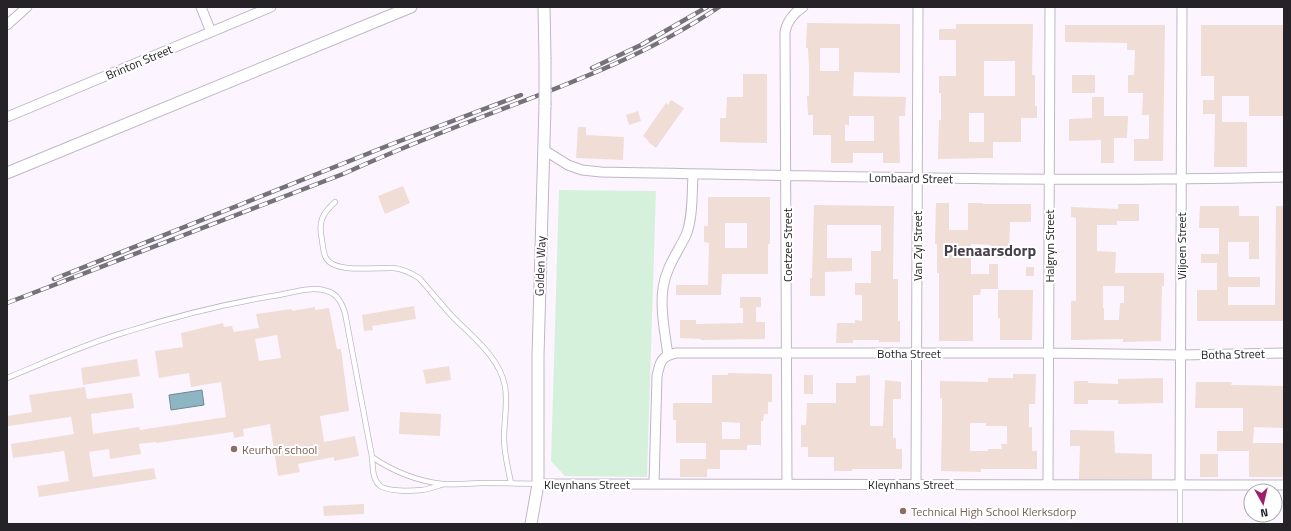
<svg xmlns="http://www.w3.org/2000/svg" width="1291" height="531" viewBox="0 0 1291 531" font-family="'Titillium Web',sans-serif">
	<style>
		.green { fill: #d6f1db }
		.water { fill: #8db5c2; stroke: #6e8994 }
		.building { fill: #f0ddd5; fill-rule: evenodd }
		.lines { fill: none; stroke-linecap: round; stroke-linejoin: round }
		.service-casing { stroke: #c0b6c5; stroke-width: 6 }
		.minor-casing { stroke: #c0b6c5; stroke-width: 11 }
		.tertiary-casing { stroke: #c0b6c5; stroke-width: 13 }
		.service { stroke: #fff; stroke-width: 4.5 }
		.minor { stroke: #fff; stroke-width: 9 }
		.tertiary { stroke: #fff; stroke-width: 11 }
		.rail-casing { stroke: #767279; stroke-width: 4.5 }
		.rail { stroke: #fff; stroke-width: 3; stroke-dasharray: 9; stroke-linecap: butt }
		.tertiary-bridge-casing { stroke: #c0b6c5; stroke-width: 13; stroke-linecap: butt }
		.tertiary-bridge { stroke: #fff; stroke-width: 11 }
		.education-dot { fill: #8d6e63; stroke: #fff; stroke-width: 1.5 }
		.labels { text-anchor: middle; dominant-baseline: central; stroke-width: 4; stroke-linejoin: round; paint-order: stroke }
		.street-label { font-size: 12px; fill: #262328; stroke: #fff }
		.education-label { font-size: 12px; fill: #785e54; stroke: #fff; text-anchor: start }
		.district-label { font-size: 16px; font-weight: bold; fill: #483f4c; stroke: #fff }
	</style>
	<rect width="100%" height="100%" fill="#fcf5ff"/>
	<!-- green -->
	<path class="green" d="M 559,190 L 656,191 L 647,477 L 565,476 L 551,461 Z"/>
	<!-- water -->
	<path class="water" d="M 202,390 L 204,405 L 171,410 L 169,395 Z"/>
	<!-- building -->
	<path class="building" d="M 807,23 L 900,24 L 900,73 L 854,72 L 853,96 L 906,97 L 905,116 L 899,116 L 900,163 L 883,163 L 883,153 L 853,153 L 853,163 L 831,163 L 831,135 L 813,135 L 813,115 L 808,115 L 807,96 L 809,96 L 809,68 L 808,48 L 806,48 ZM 820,48 L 839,48 L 839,71 L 820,71 ZM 849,116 L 874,116 L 874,141 L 845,141 L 845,125 L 849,125 Z
		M 956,24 L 1033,24 L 1032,75 L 1035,75 L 1035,106 L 1037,106 L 1037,118 L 1021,118 L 1021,142 L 993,142 L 993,158 L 938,159 L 939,120 L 941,120 L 941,93 L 939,93 L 939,76 L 956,76 L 956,40 L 939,40 L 939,29 L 956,29 ZM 984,61 L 1015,61 L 1015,96 L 984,96 ZM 969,113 L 984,113 L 984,142 L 969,142 Z
		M 1065,25 L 1165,25 L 1163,161 L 1134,161 L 1134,139 L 1149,139 L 1149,115 L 1142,115 L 1143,93 L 1128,93 L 1128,75 L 1134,75 L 1135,50 L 1127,50 L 1127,43 L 1065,42 Z
		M 1201,25 L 1284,25 L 1284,116 L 1249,116 L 1249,96 L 1222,96 L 1222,122 L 1247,122 L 1247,167 L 1214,167 L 1215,114 L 1203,114 L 1203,100 L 1214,100 L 1214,76 L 1201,76 Z
		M 743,74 L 767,74 L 767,143 L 720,142 L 720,118 L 726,118 L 727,97 L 743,97 Z
		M 1072,75 L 1095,75 L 1095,93 L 1072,93 Z
		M 1092,97 L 1104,97 L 1104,116 L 1128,116 L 1127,138 L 1115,138 L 1114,140 L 1114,163 L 1101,163 L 1101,140 L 1069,141 L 1069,119 L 1092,118 Z
		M 671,100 L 684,108 L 656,148 L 648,142 L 649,141 L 643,136 L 666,103 L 668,105 Z
		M 638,111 L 641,121 L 629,125 L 626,115 Z
		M 578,127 L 586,127 L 586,135 L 624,137 L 623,160 L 576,158 Z
		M 403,186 L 410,203 L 385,214 L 378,196 Z
		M 708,197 L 770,197 L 770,244 L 768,244 L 768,274 L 722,274 L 721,295 L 676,295 L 676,285 L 708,285 L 709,243 L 704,242 L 704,226 L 708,226 ZM 725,223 L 747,223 L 747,248 L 725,248 Z
		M 936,203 L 949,203 L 949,230 L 968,230 L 968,203 L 983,203 L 983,204 L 1031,204 L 1031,222 L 1010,222 L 1009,258 L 991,258 L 991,245 L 971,244 L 971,274 L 989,274 L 989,264 L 998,264 L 998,289 L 981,289 L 980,295 L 973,295 L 973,341 L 939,341 L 939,273 L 937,273 L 937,244 L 935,244 Z
		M 1118,204 L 1139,204 L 1139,221 L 1117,221 L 1117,225 L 1097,225 L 1097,251 L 1116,252 L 1115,273 L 1164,273 L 1164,286 L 1162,286 L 1161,341 L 1123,342 L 1123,339 L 1071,340 L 1071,301 L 1076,301 L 1076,218 L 1071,217 L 1071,207 L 1118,209 ZM 1103,286 L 1124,286 L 1124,303 L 1120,303 L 1119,320 L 1104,320 L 1104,308 L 1103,308 Z
		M 814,205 L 894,206 L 893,279 L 898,279 L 898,321 L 900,321 L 900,342 L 879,342 L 879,340 L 853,340 L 853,343 L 836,343 L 837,323 L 855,323 L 855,320 L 862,321 L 862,295 L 855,295 L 855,283 L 871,283 L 871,251 L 881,251 L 881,225 L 827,225 L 827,258 L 852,258 L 852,271 L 825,272 L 825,296 L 810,296 L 810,278 L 812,278 Z
		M 1200,206 L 1239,206 L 1239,216 L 1259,216 L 1259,259 L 1249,259 L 1249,242 L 1228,242 L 1228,273 L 1229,277 L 1260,277 L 1260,287 L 1228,287 L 1228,305 L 1275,305 L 1276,206 L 1284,206 L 1284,321 L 1197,321 L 1197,290 L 1217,290 L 1217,263 L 1201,263 L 1201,254 L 1219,254 L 1219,228 L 1199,228 Z
		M 1026,267 L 1034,267 L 1034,276 L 1026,276 Z
		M 998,290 L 1033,290 L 1032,340 L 1000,340 L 1000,318 L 998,318 Z
		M 740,297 L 761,297 L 761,307 L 756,307 L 756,322 L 765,322 L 765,339 L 701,340 L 701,339 L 680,338 L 680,320 L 696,320 L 696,324 L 743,323 L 743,308 L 740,308 Z
		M 414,306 L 416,319 L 372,326 L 373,330 L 364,331 L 362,315 Z
		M 315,307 L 315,310 L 329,308 L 337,349 L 341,349 L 349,411 L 320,416 L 324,442 L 355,436 L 359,456 L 334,461 L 334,457 L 298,464 L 300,472 L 278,476 L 270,424 L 243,429 L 244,436 L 234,438 L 233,432 L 156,443 L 156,442 L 139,444 L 141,454 L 110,459 L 109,449 L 89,452 L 93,477 L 154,468 L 156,479 L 39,497 L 37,486 L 69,481 L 64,451 L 13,458 L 11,444 L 74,434 L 71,417 L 8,426 L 7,416 L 32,412 L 29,395 L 85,387 L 87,399 L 132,393 L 134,408 L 91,414 L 93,434 L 139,427 L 140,430 L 226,417 L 221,382 L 191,387 L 189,373 L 159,378 L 155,351 L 183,347 L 181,333 L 223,323 L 224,327 L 232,326 L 234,332 L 259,328 L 256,314 L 292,309 L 292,311 ZM 277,335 L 281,358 L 259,361 L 255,339 Z
		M 137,359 L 140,376 L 83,385 L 81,368 Z
		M 449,366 L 451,380 L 426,384 L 423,370 Z
		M 728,373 L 772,374 L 772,402 L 768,402 L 768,414 L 764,414 L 763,421 L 761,421 L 761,445 L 747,445 L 747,450 L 720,450 L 720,469 L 707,469 L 707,477 L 680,477 L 680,459 L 706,459 L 706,443 L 676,443 L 676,420 L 673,420 L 673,403 L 712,403 L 712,375 L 728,375 ZM 722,422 L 740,423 L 740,439 L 722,439 Z
		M 1013,374 L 1036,374 L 1035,404 L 1029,404 L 1029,427 L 1032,427 L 1032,451 L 1037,451 L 1037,469 L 981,469 L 981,472 L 941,471 L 942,423 L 942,398 L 940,398 L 940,381 L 988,382 L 988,378 L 1013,378 ZM 970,423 L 986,423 L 986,426 L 1007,426 L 1007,444 L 1001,444 L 1002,449 L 988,449 L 988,451 L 970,451 Z
		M 804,375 L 813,375 L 813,394 L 804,394 Z
		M 870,375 L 870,426 L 883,426 L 885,380 L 901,382 L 901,399 L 893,399 L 893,438 L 896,438 L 896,449 L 902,449 L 902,469 L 852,469 L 852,471 L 834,471 L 834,457 L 808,457 L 808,447 L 801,447 L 801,425 L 806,425 L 807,403 L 836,403 L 836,383 L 856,383 L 856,376 Z
		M 1163,378 L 1163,403 L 1118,404 L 1118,400 L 1088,400 L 1088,404 L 1074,404 L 1074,381 L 1088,381 L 1088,383 L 1118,384 L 1118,379 Z
		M 1196,382 L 1232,382 L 1231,385 L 1284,386 L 1284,428 L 1254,427 L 1253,443 L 1284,443 L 1284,477 L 1249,477 L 1249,451 L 1217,451 L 1217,431 L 1243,431 L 1243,408 L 1195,408 Z
		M 400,412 L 441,414 L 440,436 L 399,434 Z
		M 1070,430 L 1114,431 L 1115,453 L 1152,454 L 1152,479 L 1079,479 L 1080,446 L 1070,446 Z
		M 1200,454 L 1218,454 L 1218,477 L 1200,477 Z
		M 364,504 L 364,514 L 324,516 L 323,506 Z"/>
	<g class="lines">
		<defs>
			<path id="service" d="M 335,202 C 322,214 318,222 322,240 C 323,246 323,253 326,258 C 335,274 377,267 394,268 C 403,269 411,273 419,278 C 430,290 440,303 451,315 C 471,336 499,356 505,386 C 508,403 504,421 504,438 C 504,453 508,468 511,483
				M 7,378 C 46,362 85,344 126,332 C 176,316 228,303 279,295 C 294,292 313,286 327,291 C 338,294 342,304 345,313 L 372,457 C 373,466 372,478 379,485 C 386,492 412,491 422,490 C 430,489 437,486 444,484
				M 372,457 C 394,472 417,481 443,484 C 456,485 470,483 483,483 C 501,483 519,483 538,484
				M 1180,524 L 1180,485"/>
			<path id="minor" d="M 201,7 L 211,32
				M 7,25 L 27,7
				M 7,117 L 271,7
				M 544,150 L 568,165 L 582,170 L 601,172 C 829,176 1056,183 1284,177
				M 668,355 C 665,334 660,308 663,288 C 666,267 678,252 686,235 C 693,219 692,191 693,174
				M 538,484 L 1284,485
				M 654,484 L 657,376 C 660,362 661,356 676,353 L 1048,353 L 1181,355 L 1284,353
				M 787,484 L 785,32 C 787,21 794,13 803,7
				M 916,484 L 918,7
				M 1048,484 L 1050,7
				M 1180,485 L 1182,7"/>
			<path id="tertiary" d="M 544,7 L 545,57
				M 7,173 L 411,7
				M 531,524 L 538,484 L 538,356 L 545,105"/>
		</defs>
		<!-- service casing -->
		<use href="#service" class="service-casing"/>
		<!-- minor casing -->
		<use href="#minor" class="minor-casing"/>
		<!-- tertiary casing -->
		<use href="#tertiary" class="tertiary-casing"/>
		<!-- service -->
		<use href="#service" class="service"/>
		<!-- minor -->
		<use href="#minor" class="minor"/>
		<!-- tertiary -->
		<use href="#tertiary" class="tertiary"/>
		<defs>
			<path id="rail" d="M 592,68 L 641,45 L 707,7
				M 54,279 L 392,144 L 521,95
				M 7,303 L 343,174 C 394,151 447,130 500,110 C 576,81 651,53 719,7"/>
		</defs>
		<!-- rail casing -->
		<use href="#rail" class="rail-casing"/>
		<!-- rail -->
		<use href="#rail" class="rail"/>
		<defs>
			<path id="tertiary-bridge" d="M 545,105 L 545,57"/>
		</defs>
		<!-- tertiary-bridge casing -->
		<use href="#tertiary-bridge" class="tertiary-bridge-casing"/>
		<!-- tertiary-bridge -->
		<use href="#tertiary-bridge" class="tertiary-bridge"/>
	</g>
	<!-- markers -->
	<g class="education-dot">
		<circle cx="234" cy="449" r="4"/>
		<circle cx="903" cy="511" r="4"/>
	</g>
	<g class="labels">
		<!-- street labels -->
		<g class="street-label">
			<text transform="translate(139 62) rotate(-23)">Brinton Street</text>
			<text transform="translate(911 178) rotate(1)">Lombaard Street</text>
			<text transform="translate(787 245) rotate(-90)">Coetzee Street</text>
			<text transform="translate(917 246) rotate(-90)">Van Zyl Street</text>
			<text transform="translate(1049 246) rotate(-90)">Halgryn Street</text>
			<text transform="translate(1181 246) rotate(-90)">Viljoen Street</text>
			<text transform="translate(540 266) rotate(-88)">Golden Way</text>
			<text x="909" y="353">Botha Street</text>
			<text transform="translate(1233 354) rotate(-1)">Botha Street</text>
			<text x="587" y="484">Kleynhans Street</text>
			<text x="911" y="484">Kleynhans Street</text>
		</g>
		<!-- education labels -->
		<g class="education-label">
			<text x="242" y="449">Keurhof school</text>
			<text x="911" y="511">Technical High School Klerksdorp</text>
		</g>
		<!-- district labels -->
		<g class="district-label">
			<text x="990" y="250">Pienaarsdorp</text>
		</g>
	</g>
	<!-- border -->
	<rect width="1291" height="531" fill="none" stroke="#262328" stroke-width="16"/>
	<!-- north arrow -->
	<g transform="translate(1263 503) rotate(172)"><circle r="19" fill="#ffffff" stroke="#a8a7a9"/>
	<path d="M0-3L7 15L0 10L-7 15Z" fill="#a01d6d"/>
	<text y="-6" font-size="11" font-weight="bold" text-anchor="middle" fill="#262328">N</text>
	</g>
</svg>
